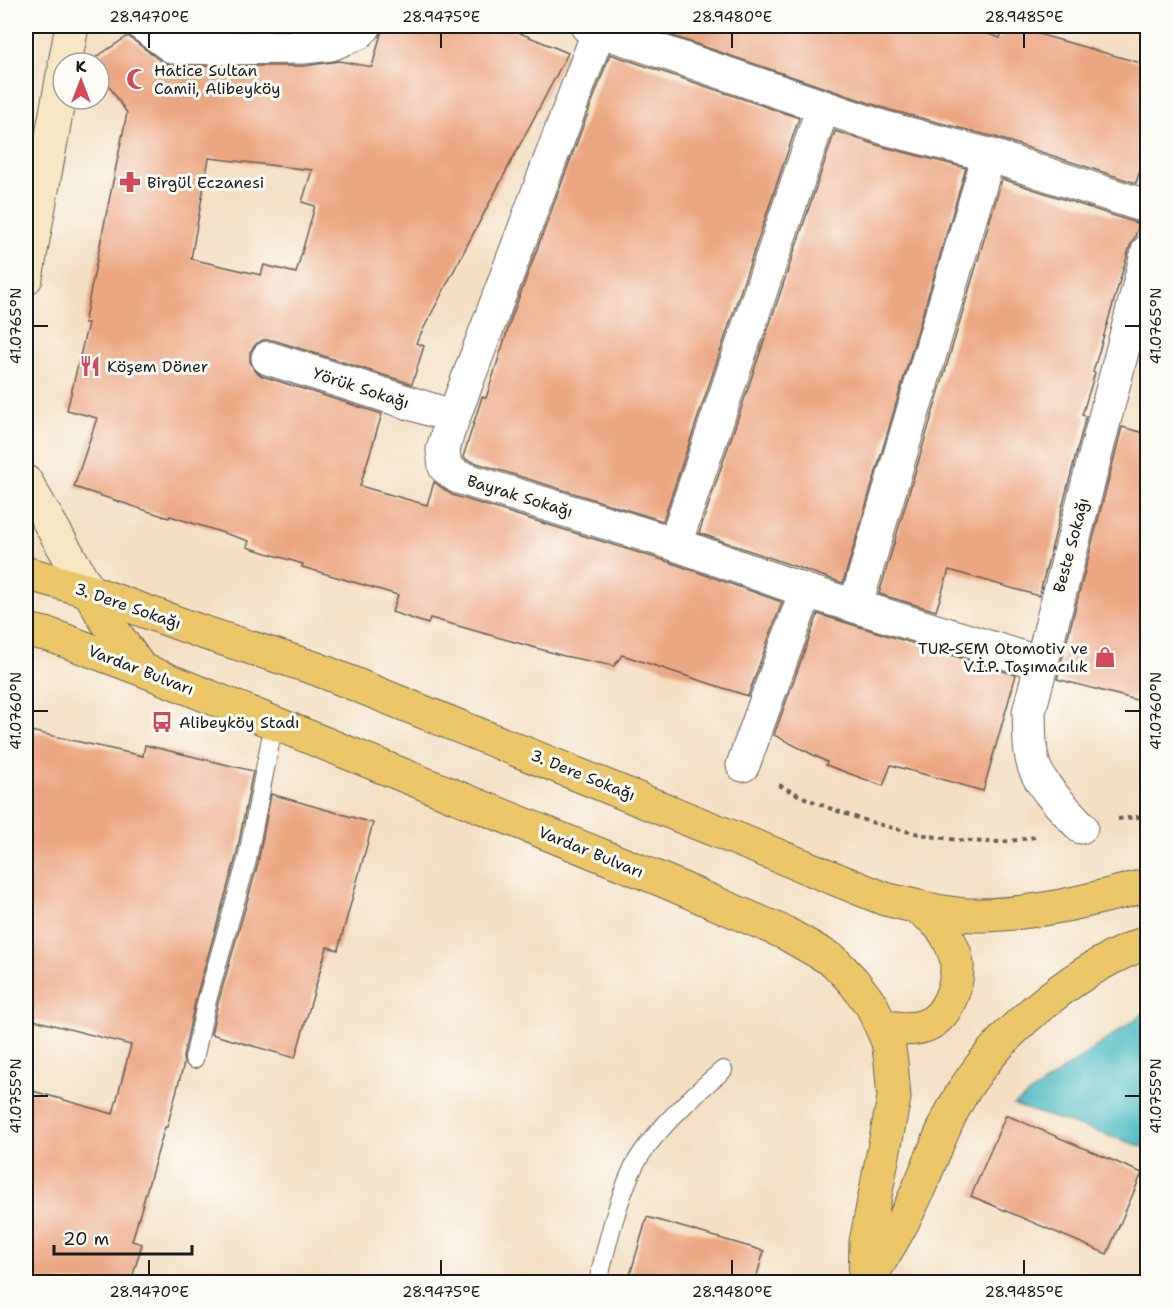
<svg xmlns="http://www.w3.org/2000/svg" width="1173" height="1308" viewBox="0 0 1173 1308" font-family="'Shantell Sans',sans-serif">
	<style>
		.water { fill: #4cbac3; stroke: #346b70; stroke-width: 1.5 }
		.building { fill: #eba782; fill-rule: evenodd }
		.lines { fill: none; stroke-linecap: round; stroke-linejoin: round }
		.lane-casing { stroke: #686056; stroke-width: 20 }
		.street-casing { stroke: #686056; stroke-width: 35 }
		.secondary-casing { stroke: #686056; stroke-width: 35 }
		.primary-casing { stroke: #686056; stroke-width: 35 }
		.path { stroke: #686056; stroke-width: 4; stroke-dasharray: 4.5 4.5; stroke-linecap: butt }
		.lane { stroke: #fff; stroke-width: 18 }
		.street { stroke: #fff; stroke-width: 33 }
		.secondary { stroke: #f7e8c3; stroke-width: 33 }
		.primary { stroke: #ebc669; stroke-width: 33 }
		.ticks { fill: none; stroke: #1c1c1c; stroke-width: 2 }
		.labels { text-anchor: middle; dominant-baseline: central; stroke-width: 6; stroke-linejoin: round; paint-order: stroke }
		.poi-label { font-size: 16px; fill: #1c1c1c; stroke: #fdfcf7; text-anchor: start }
		.street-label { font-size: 16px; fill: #1c1c1c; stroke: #fdfcf7 }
		.neatline { fill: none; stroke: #1c1c1c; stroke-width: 2 }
		.ticks-label { font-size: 15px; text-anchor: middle; fill: #1c1c1c }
	</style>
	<rect width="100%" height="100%" fill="#fdfcf7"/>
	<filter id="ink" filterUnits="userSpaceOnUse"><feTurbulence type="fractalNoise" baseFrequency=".0167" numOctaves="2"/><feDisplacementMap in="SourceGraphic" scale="12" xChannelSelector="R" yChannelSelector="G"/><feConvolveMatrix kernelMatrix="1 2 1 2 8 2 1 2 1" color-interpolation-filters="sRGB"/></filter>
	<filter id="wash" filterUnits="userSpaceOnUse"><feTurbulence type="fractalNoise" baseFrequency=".008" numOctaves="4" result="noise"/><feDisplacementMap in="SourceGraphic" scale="24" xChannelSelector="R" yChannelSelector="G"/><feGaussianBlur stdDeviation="1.35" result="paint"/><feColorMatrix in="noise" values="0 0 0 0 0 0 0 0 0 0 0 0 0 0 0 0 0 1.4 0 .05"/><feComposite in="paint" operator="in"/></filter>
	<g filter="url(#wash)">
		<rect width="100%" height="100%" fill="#f4dfc2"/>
		<!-- water -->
		<path class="water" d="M 1147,1011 L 1147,1148 L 1014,1105 Z"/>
		<g id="blocks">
			<!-- building -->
			<path class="building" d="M 175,26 L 264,26 L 264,29 L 228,29 L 179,28 Z
				M 383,26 L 503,26 L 568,53 L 416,343 L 424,346 L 412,384 L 273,340 L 263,340 L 256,344 L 250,352 L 250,361 L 254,370 L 262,376 L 382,414 L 360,486 L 427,505 L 434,482 L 452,495 L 669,562 L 782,602 L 748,696 L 622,655 L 614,666 L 564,656 L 430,618 L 428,624 L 392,612 L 398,595 L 302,567 L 303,564 L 247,547 L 249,541 L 170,516 L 169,518 L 74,487 L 97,418 L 67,410 L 88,323 L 84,323 L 127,113 L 99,71 L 99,63 L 94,63 L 92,60 L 128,36 L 162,62 L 173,66 L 304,66 L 339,61 L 372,67 ZM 209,158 L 312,170 L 302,202 L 315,206 L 296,273 L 264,265 L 261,275 L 191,259 Z
				M 643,26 L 965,26 L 1000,38 L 1004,26 L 1010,26 L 1148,65 L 1148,145 L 1136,183 L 995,137 L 890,110 Z
				M 610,54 L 799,118 L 663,521 L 467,460 L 463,457 L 482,397 L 486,398 L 512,316 Z
				M 835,131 L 880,146 L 966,168 L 843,583 L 699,533 Z
				M 1002,179 L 1139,224 L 1135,237 L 1130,246 L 1093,372 L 1095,373 L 1082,415 L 1086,416 L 1039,596 L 949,570 L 936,611 L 879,594 Z
				M 1122,427 L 1148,434 L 1148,703 L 1057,679 Z
				M 818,614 L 1016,675 L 983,791 L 891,765 L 883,786 L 826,765 L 827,762 L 774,735 Z
				M 26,730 L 143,756 L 145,745 L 253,771 L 236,857 L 196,998 L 183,1057 L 184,1063 L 167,1127 L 165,1127 L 132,1241 L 142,1244 L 131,1282 L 26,1282 L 26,1089 L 113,1114 L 131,1045 L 26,1018 Z
				M 271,794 L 373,823 L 338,950 L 327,947 L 295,1058 L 211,1034 L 218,1003 L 258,863 Z
				M 1006,1115 L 1142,1173 L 1107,1254 L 971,1196 Z
				M 647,1217 L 764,1251 L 755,1282 L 628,1282 Z"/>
		</g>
	</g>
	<g filter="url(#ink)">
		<use href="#blocks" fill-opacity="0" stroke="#686056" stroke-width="1.5"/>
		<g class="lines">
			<defs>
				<path id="lane" d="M 194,1059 L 207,1000 L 247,860 L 274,723
					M 598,1282 C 607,1244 616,1205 633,1168 C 649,1136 695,1093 723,1070"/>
				<path id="street" d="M 144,26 L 173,47 L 228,48 L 304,47 L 331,44 L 358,33 L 365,26
					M 587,26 L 885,128 L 989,155 L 1148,207
					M 599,30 L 448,432 L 443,450 L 445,467 L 458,477 L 675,544 L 806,591 L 1040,663
					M 268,358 L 454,417
					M 675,544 L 823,107
					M 856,604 L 989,155
					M 743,765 L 806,591
					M 1081,827 C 1066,810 1047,793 1037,773 C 1028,756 1030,731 1029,712 L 1148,251"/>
				<path id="secondary" d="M 65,63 L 72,26
					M 26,278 L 63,75
					M 26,482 L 89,591"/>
				<path id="primary" d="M 26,573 L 89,591 L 202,632 L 317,669 L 885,899 C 915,906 946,915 976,915 C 1035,915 1091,900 1148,885
					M 89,591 L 103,616 L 141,669
					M 26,630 L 50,635 L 141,669 L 662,880 L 785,933 L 834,961 L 853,981 L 872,1006 L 888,1042 L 891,1062 L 894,1098 L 866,1242 L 865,1282
					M 882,1026 C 896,1028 910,1031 924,1026 C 947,1019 958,986 957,964 C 956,952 946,931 937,923 C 931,916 922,911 915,906
					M 867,1282 C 887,1250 907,1218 921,1183 C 936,1149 947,1115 968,1084 C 1007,1025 1081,966 1148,942"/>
			</defs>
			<!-- lane casing -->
			<use href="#lane" class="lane-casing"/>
			<!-- street casing -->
			<use href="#street" class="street-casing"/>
			<!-- secondary casing -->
			<use href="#secondary" class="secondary-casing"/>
			<!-- primary casing -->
			<use href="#primary" class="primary-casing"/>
			<!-- path -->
			<path class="path" d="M 779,785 C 837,817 928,842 994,842 C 1008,842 1022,839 1035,837
				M 1118,819 L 1148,816"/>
			<!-- lane -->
			<use href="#lane" class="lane"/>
			<!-- street -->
			<use href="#street" class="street"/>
			<!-- secondary -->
			<use href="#secondary" class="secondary"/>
			<!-- primary -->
			<use href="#primary" class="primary"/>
		</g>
	</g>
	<!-- ticks -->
	<path class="ticks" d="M 149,33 L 149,48M 441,33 L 441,48M 732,33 L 732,48M 1024,33 L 1024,48M 33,326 L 48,326M 1125,326 L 1140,326M 33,711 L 48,711M 1125,711 L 1140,711M 33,1096 L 48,1096M 1125,1096 L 1140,1096M 149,1260 L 149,1275M 441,1260 L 441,1275M 732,1260 L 732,1275M 1024,1260 L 1024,1275"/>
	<!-- icons -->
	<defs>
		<symbol id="mosque-bare" viewBox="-9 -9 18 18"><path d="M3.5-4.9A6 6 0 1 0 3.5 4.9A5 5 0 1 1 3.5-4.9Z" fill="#d1495b" stroke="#fdfcf7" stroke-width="2.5" paint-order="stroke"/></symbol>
		<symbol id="pharmacy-bare" viewBox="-9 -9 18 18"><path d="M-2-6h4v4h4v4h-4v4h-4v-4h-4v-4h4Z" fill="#d1495b" stroke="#fdfcf7" stroke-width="2.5" paint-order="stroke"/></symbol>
		<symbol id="restaurant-bare" viewBox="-9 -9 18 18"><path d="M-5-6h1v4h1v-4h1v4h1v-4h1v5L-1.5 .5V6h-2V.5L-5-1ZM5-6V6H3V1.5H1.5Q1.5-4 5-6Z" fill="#d1495b" stroke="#fdfcf7" stroke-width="2.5" paint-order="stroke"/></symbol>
		<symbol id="shop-bare" viewBox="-9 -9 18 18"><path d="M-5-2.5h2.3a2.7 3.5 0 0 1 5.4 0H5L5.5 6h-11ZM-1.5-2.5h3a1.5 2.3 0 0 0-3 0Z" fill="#d1495b" stroke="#fdfcf7" stroke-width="2.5" paint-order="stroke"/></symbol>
		<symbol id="bus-bare" viewBox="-9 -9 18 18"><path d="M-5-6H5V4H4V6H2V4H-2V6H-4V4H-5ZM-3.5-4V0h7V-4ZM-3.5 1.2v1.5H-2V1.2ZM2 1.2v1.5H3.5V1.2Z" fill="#d1495b" stroke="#fdfcf7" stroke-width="2.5" paint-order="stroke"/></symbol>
	</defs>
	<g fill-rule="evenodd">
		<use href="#mosque-bare" x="122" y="64" width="30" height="30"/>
		<use href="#pharmacy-bare" x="115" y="167" width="30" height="30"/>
		<use href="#restaurant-bare" x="75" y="351" width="30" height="30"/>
		<use href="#shop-bare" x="1090" y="642" width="30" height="30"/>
		<use href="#bus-bare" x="147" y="707" width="30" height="30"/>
	</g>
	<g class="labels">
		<!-- poi labels -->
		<g class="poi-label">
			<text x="154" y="70">Hatice Sultan<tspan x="154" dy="18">Camii, Alibeyköy</tspan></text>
			<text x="147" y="182">Birgül Eczanesi</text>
			<text x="107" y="366">Köşem Döner</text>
			<text x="1088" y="648" text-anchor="end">TUR-SEM Otomotiv ve<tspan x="1088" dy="18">V.İ.P. Taşımacılık</tspan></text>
			<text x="179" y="722">Alibeyköy Stadı</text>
		</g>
		<!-- street labels -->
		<g class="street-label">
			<text transform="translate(361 388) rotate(18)">Yörük Sokağı</text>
			<text transform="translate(520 496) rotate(17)">Bayrak Sokağı</text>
			<text transform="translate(1071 545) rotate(-75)">Beste Sokağı</text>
			<text transform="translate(128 606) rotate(19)">3. Dere Sokağı</text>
			<text transform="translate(141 670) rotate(21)">Vardar Bulvarı</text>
			<text transform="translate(583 775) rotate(22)">3. Dere Sokağı</text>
			<text transform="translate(591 852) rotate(22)">Vardar Bulvarı</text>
		</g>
	</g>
	<!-- margin -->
	<rect width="1173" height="1308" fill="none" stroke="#fdfcf7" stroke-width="66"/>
	<!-- north arrow -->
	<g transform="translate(81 81)"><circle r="28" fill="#fdfcf7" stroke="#a3a29f" stroke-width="1.5"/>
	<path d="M0-4.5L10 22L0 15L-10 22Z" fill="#d1495b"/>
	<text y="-9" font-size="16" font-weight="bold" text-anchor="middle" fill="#1c1c1c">K</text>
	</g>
	<!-- scale -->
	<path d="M54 1245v9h138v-9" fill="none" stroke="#1c1c1c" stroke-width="3"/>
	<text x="63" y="1245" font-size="18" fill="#1c1c1c" stroke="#fdfcf7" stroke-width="4.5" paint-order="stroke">20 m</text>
	<rect x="33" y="33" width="1107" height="1242" class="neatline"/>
	<g class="ticks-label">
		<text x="149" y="22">28.9470°E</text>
		<text x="441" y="22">28.9475°E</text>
		<text x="732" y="22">28.9480°E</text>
		<text x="1024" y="22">28.9485°E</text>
		<text transform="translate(16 326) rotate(-90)" y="5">41.0765°N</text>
		<text transform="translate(1156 326) rotate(-90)" y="5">41.0765°N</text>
		<text transform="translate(16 711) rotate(-90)" y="5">41.0760°N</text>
		<text transform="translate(1156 711) rotate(-90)" y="5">41.0760°N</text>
		<text transform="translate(16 1096) rotate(-90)" y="5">41.0755°N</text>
		<text transform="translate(1156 1096) rotate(-90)" y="5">41.0755°N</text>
		<text x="149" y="1297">28.9470°E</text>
		<text x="441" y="1297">28.9475°E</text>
		<text x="732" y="1297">28.9480°E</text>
		<text x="1024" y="1297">28.9485°E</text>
	</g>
</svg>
